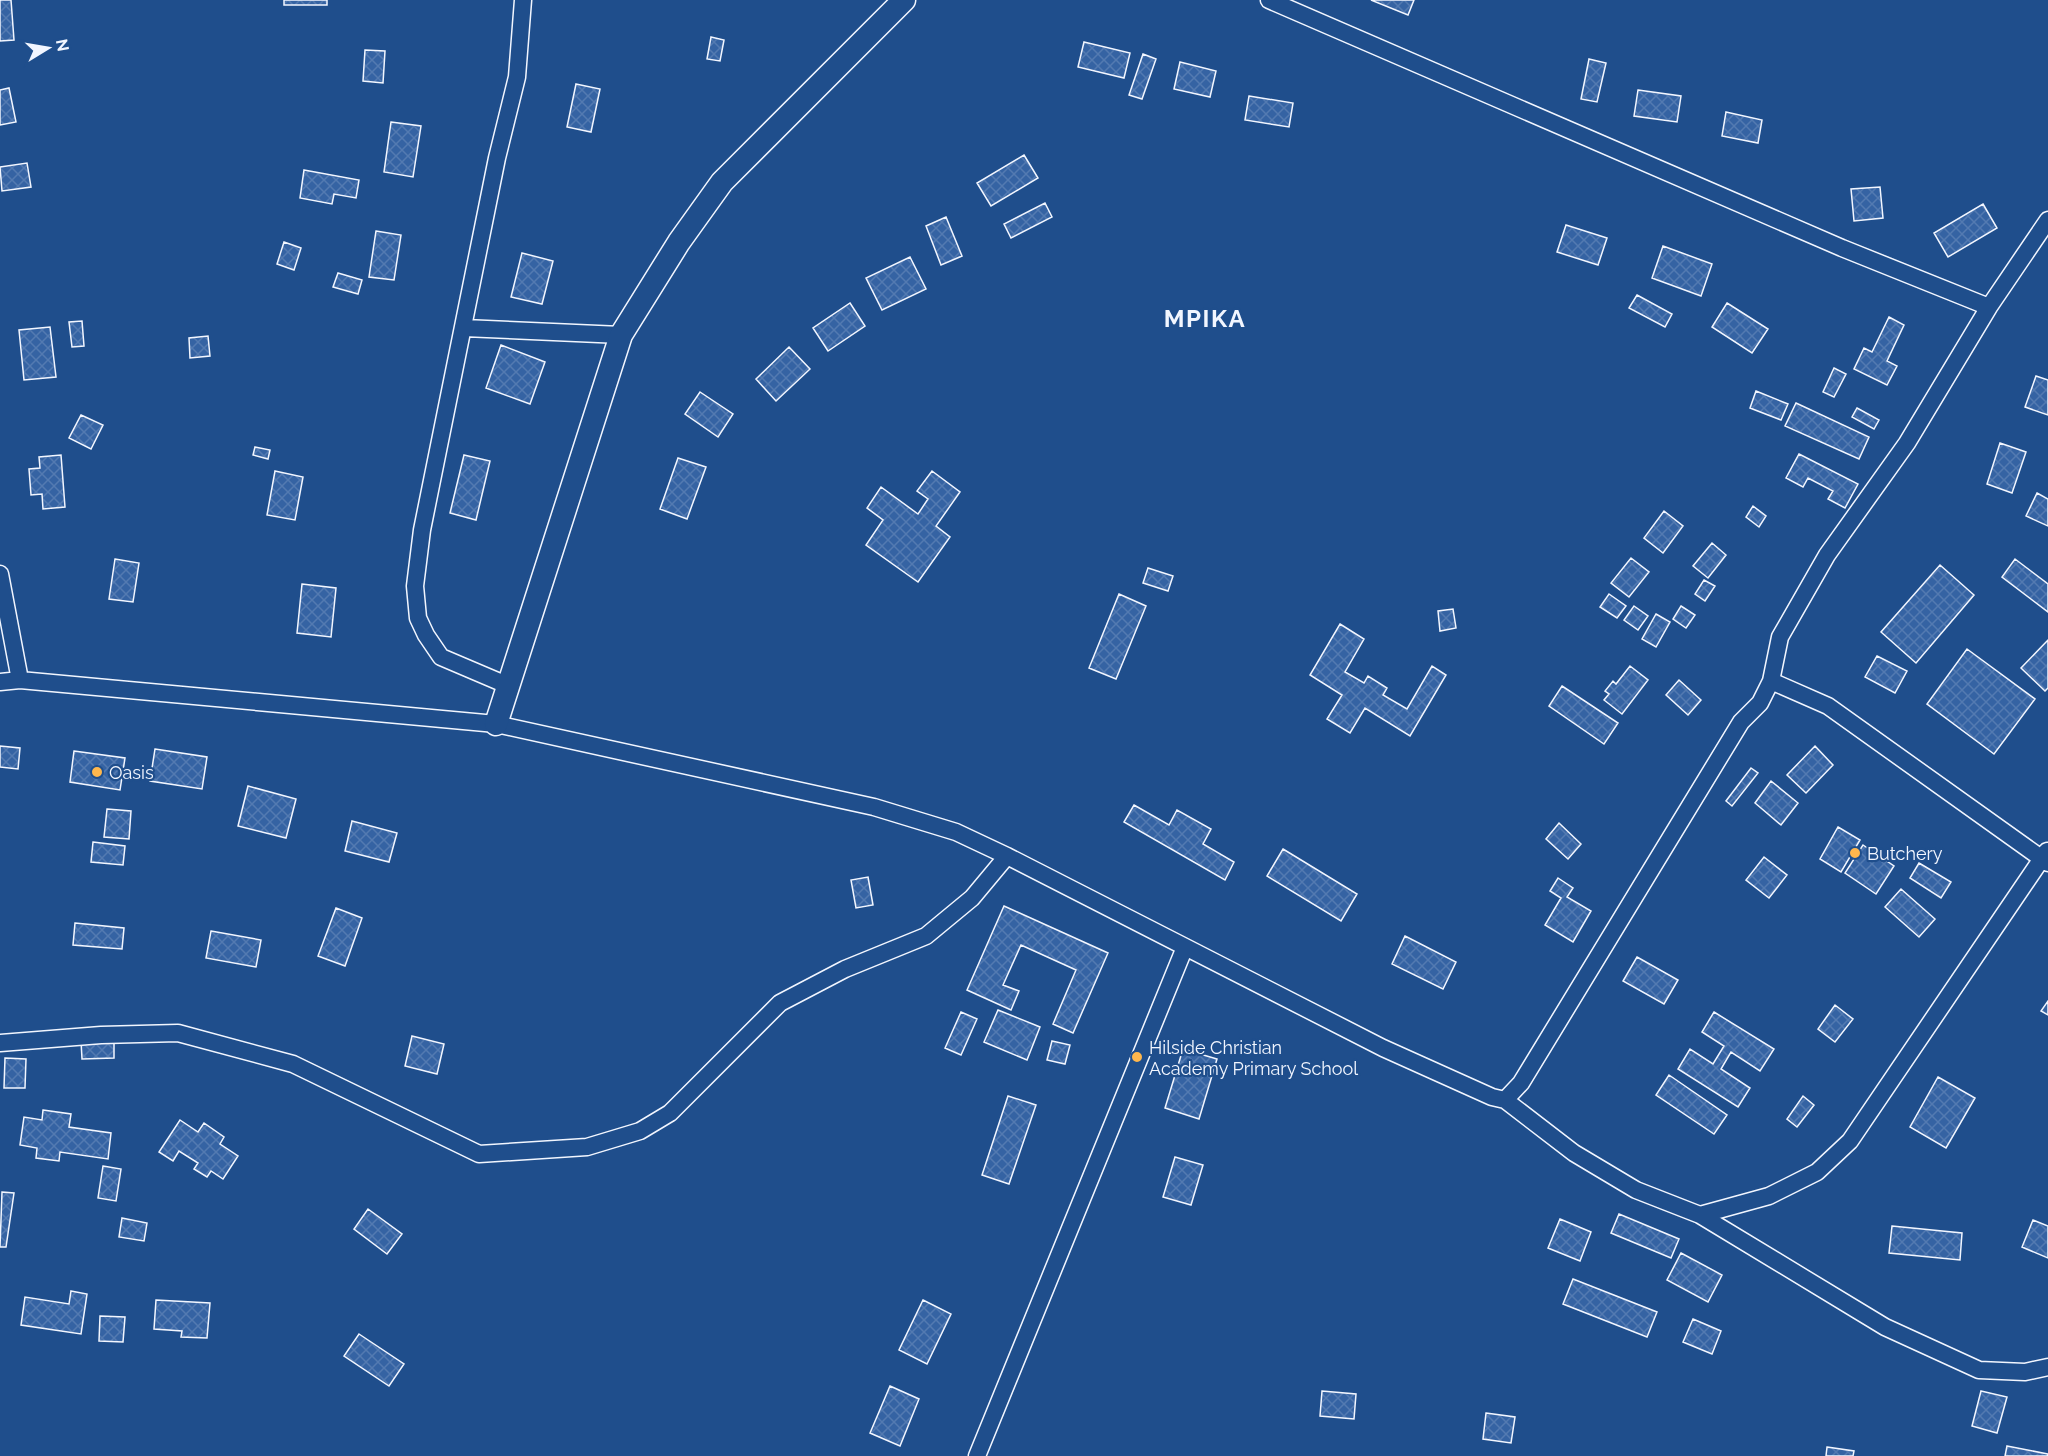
<svg xmlns="http://www.w3.org/2000/svg" width="2048" height="1456" viewBox="0 0 2048 1456" font-family="Raleway,sans-serif">
	<style>
		.building { fill: url(#building-cross-hatch); stroke: #f2f6ff; stroke-width: 1.5 }
		.lines { fill: none; stroke-linecap: round; stroke-linejoin: round }
		.minor-casing { stroke: #f2f6ff; stroke-width: 19 }
		.secondary-casing { stroke: #f2f6ff; stroke-width: 25 }
		.minor { stroke: #1f4e8c; stroke-width: 16 }
		.secondary { stroke: #1f4e8c; stroke-width: 22 }
		.poi-dot { fill: #ffb74d; stroke: #1f4e8c; stroke-width: 2 }
		.labels { text-anchor: middle; dominant-baseline: central; stroke-width: 4.5; stroke-linejoin: round; paint-order: stroke }
		.poi-label { font-size: 18px; fill: #f2f6ff; stroke: #1f4e8c; text-anchor: start }
		.district-label { font-size: 24px; font-weight: bold; letter-spacing: 1.5px; fill: #f2f6ff; stroke: #1f4e8c }
	</style>
	<defs>
		<pattern id="building-cross-hatch" width="8" height="8" patternUnits="userSpaceOnUse" patternTransform="scale(1.5)"><rect width="8" height="8" fill="#3563a3"/><path d="M0 0l8 8M0 8l8-8" fill="none" stroke="#537ab1"/></pattern>
	</defs>
	<rect width="100%" height="100%" fill="#1f4e8c"/>
	<!-- building -->
	<path class="building" d="M 0,0 L 11,0 L 14,40 L 0,41 Z
		M 284,0 L 327,0 L 327,5 L 284,5 Z
		M 1371,0 L 1414,0 L 1408,15 Z
		M 711,37 L 724,40 L 720,61 L 707,59 Z
		M 1084,42 L 1130,53 L 1124,78 L 1078,67 Z
		M 365,50 L 385,51 L 383,83 L 363,81 Z
		M 1143,54 L 1156,59 L 1142,99 L 1129,95 Z
		M 1589,59 L 1606,63 L 1597,102 L 1581,99 Z
		M 1180,62 L 1216,71 L 1210,97 L 1174,89 Z
		M 576,84 L 600,89 L 591,132 L 567,127 Z
		M 9,88 L 16,122 L 0,125 L 0,90 Z
		M 1638,90 L 1681,96 L 1677,122 L 1634,116 Z
		M 1249,96 L 1293,103 L 1289,127 L 1245,120 Z
		M 1726,112 L 1762,120 L 1758,143 L 1722,136 Z
		M 391,122 L 421,126 L 413,177 L 384,172 Z
		M 1024,155 L 1038,178 L 991,206 L 977,183 Z
		M 27,163 L 31,187 L 2,191 L 0,167 Z
		M 304,170 L 359,180 L 356,198 L 334,194 L 332,204 L 300,198 Z
		M 1880,187 L 1883,218 L 1854,221 L 1851,189 Z
		M 1045,203 L 1052,217 L 1011,238 L 1004,224 Z
		M 1983,204 L 1997,228 L 1948,257 L 1934,233 Z
		M 946,217 L 962,256 L 941,265 L 926,226 Z
		M 1566,225 L 1607,238 L 1598,265 L 1557,252 Z
		M 376,231 L 401,235 L 394,280 L 369,277 Z
		M 284,242 L 301,248 L 294,270 L 277,264 Z
		M 1663,246 L 1712,264 L 1701,296 L 1652,278 Z
		M 522,253 L 553,261 L 542,304 L 511,297 Z
		M 910,257 L 926,289 L 882,310 L 866,278 Z
		M 338,273 L 362,280 L 358,294 L 333,287 Z
		M 1637,295 L 1672,314 L 1665,327 L 1629,308 Z
		M 850,303 L 865,326 L 828,351 L 813,328 Z
		M 1727,303 L 1768,329 L 1752,353 L 1712,327 Z
		M 1889,317 L 1904,325 L 1887,361 L 1897,366 L 1887,385 L 1854,369 L 1864,348 L 1872,352 Z
		M 82,321 L 84,346 L 72,347 L 69,322 Z
		M 50,327 L 56,377 L 24,380 L 19,330 Z
		M 208,336 L 210,356 L 190,358 L 189,338 Z
		M 501,345 L 545,362 L 530,404 L 486,388 Z
		M 789,347 L 810,369 L 776,401 L 756,379 Z
		M 1834,368 L 1846,374 L 1834,397 L 1823,392 Z
		M 2036,376 L 2048,380 L 2048,415 L 2025,407 Z
		M 1756,391 L 1788,404 L 1781,420 L 1750,408 Z
		M 700,392 L 733,414 L 718,437 L 685,414 Z
		M 1796,403 L 1869,437 L 1859,459 L 1785,426 Z
		M 1857,408 L 1879,420 L 1874,429 L 1852,417 Z
		M 81,415 L 103,425 L 91,449 L 69,438 Z
		M 2000,443 L 2026,452 L 2012,493 L 1987,484 Z
		M 255,447 L 270,450 L 268,459 L 253,455 Z
		M 1799,454 L 1858,484 L 1845,508 L 1828,499 L 1833,491 L 1808,478 L 1803,487 L 1786,478 Z
		M 61,455 L 65,507 L 43,509 L 42,494 L 31,495 L 29,469 L 40,468 L 39,457 Z
		M 464,455 L 490,461 L 476,520 L 450,513 Z
		M 678,458 L 706,467 L 687,519 L 660,509 Z
		M 275,471 L 303,477 L 295,520 L 267,515 Z
		M 932,471 L 960,492 L 936,526 L 950,537 L 918,582 L 866,545 L 883,520 L 867,508 L 881,487 L 918,514 L 928,499 L 917,491 Z
		M 2037,493 L 2048,499 L 2048,526 L 2026,516 Z
		M 1753,506 L 1766,516 L 1759,527 L 1746,517 Z
		M 1664,511 L 1683,526 L 1663,553 L 1644,538 Z
		M 1712,543 L 1726,555 L 1708,578 L 1693,566 Z
		M 1631,558 L 1649,572 L 1629,597 L 1611,583 Z
		M 115,559 L 139,563 L 133,602 L 109,599 Z
		M 2015,559 L 2048,584 L 2048,612 L 2002,577 Z
		M 1940,565 L 1974,595 L 1916,663 L 1881,632 Z
		M 1148,568 L 1173,576 L 1168,591 L 1143,583 Z
		M 1704,580 L 1715,586 L 1705,601 L 1695,594 Z
		M 302,584 L 336,588 L 331,637 L 297,633 Z
		M 1119,594 L 1146,606 L 1116,679 L 1089,668 Z
		M 1609,594 L 1626,606 L 1617,618 L 1600,607 Z
		M 1634,606 L 1648,616 L 1638,630 L 1624,620 Z
		M 1681,606 L 1695,615 L 1686,628 L 1673,619 Z
		M 1453,609 L 1456,628 L 1440,631 L 1438,611 Z
		M 1656,614 L 1670,622 L 1656,647 L 1642,639 Z
		M 1340,624 L 1364,639 L 1345,672 L 1364,683 L 1368,676 L 1387,688 L 1383,695 L 1407,709 L 1432,666 L 1446,675 L 1410,736 L 1365,708 L 1350,733 L 1327,719 L 1342,695 L 1310,675 Z
		M 2048,640 L 2048,688 L 2045,691 L 2021,668 Z
		M 1967,649 L 2035,699 L 1994,754 L 1927,704 Z
		M 1877,656 L 1907,671 L 1895,693 L 1865,677 Z
		M 1630,666 L 1648,680 L 1622,714 L 1604,700 L 1609,694 L 1605,691 L 1613,681 L 1616,684 Z
		M 1679,680 L 1701,700 L 1688,715 L 1666,695 Z
		M 1562,686 L 1618,723 L 1604,744 L 1549,706 Z
		M 0,746 L 20,748 L 18,769 L 0,767 Z
		M 1815,746 L 1833,765 L 1806,793 L 1787,775 Z
		M 155,749 L 207,757 L 202,789 L 150,781 Z
		M 74,751 L 125,758 L 120,790 L 70,782 Z
		M 1751,768 L 1758,773 L 1732,806 L 1726,801 Z
		M 1771,781 L 1798,803 L 1781,825 L 1755,803 Z
		M 248,786 L 296,799 L 286,838 L 238,826 Z
		M 1134,805 L 1169,825 L 1177,810 L 1211,829 L 1203,844 L 1234,862 L 1225,880 L 1124,822 Z
		M 107,809 L 131,811 L 129,839 L 104,837 Z
		M 352,821 L 397,833 L 389,862 L 345,851 Z
		M 1559,823 L 1581,844 L 1568,859 L 1546,839 Z
		M 1838,827 L 1860,840 L 1841,872 L 1820,859 Z
		M 93,842 L 125,846 L 123,865 L 91,862 Z
		M 1863,845 L 1894,866 L 1876,894 L 1845,873 Z
		M 1283,849 L 1357,894 L 1341,921 L 1267,876 Z
		M 1764,857 L 1787,875 L 1769,898 L 1746,880 Z
		M 1919,863 L 1951,882 L 1941,898 L 1910,878 Z
		M 868,877 L 873,905 L 856,908 L 851,880 Z
		M 1558,878 L 1573,888 L 1567,897 L 1591,911 L 1573,942 L 1545,925 L 1561,898 L 1550,891 Z
		M 1901,889 L 1935,919 L 1919,937 L 1885,907 Z
		M 1004,906 L 1108,953 L 1073,1033 L 1053,1024 L 1076,970 L 1021,945 L 1003,985 L 1019,991 L 1011,1010 L 967,990 Z
		M 336,908 L 362,918 L 345,966 L 318,956 Z
		M 75,923 L 124,928 L 122,949 L 73,945 Z
		M 211,931 L 261,940 L 256,967 L 206,958 Z
		M 1405,936 L 1456,962 L 1443,989 L 1392,964 Z
		M 1637,957 L 1678,980 L 1664,1004 L 1623,981 Z
		M 2048,1001 L 2048,1015 L 2041,1011 Z
		M 1835,1005 L 1853,1019 L 1835,1042 L 1818,1029 Z
		M 998,1010 L 1040,1027 L 1027,1060 L 984,1042 Z
		M 961,1012 L 977,1019 L 961,1055 L 945,1048 Z
		M 1714,1012 L 1774,1049 L 1760,1071 L 1731,1052 L 1721,1069 L 1750,1088 L 1738,1107 L 1678,1069 L 1690,1049 L 1713,1064 L 1724,1046 L 1702,1032 Z
		M 412,1036 L 444,1044 L 437,1074 L 405,1066 Z
		M 114,1040 L 114,1058 L 82,1059 L 81,1041 Z
		M 1052,1041 L 1070,1045 L 1065,1064 L 1047,1060 Z
		M 1183,1049 L 1217,1059 L 1199,1119 L 1165,1108 Z
		M 5,1058 L 26,1059 L 25,1088 L 4,1088 Z
		M 1669,1075 L 1727,1115 L 1714,1134 L 1656,1095 Z
		M 1938,1077 L 1975,1098 L 1946,1148 L 1910,1127 Z
		M 1008,1096 L 1036,1105 L 1009,1184 L 982,1175 Z
		M 1803,1096 L 1814,1105 L 1797,1127 L 1787,1119 Z
		M 43,1110 L 71,1114 L 69,1127 L 111,1133 L 108,1159 L 60,1152 L 59,1161 L 36,1158 L 37,1148 L 20,1145 L 24,1117 L 42,1120 Z
		M 180,1120 L 198,1132 L 204,1123 L 224,1137 L 220,1144 L 238,1156 L 223,1179 L 211,1171 L 207,1177 L 194,1169 L 198,1163 L 179,1151 L 173,1161 L 159,1152 Z
		M 1175,1157 L 1203,1165 L 1191,1205 L 1163,1197 Z
		M 103,1166 L 121,1169 L 116,1201 L 98,1198 Z
		M 2,1192 L 14,1193 L 6,1247 L 0,1247 Z
		M 368,1209 L 402,1234 L 387,1254 L 354,1229 Z
		M 1619,1214 L 1679,1239 L 1671,1258 L 1611,1233 Z
		M 122,1218 L 147,1223 L 144,1241 L 119,1237 Z
		M 1560,1219 L 1591,1232 L 1580,1261 L 1548,1248 Z
		M 2033,1220 L 2048,1226 L 2048,1258 L 2022,1247 Z
		M 1892,1226 L 1962,1233 L 1960,1260 L 1889,1253 Z
		M 1681,1253 L 1722,1275 L 1708,1302 L 1667,1280 Z
		M 1573,1279 L 1657,1312 L 1647,1337 L 1563,1304 Z
		M 71,1291 L 87,1294 L 81,1334 L 21,1325 L 25,1297 L 69,1304 Z
		M 156,1300 L 210,1303 L 207,1338 L 181,1337 L 182,1331 L 154,1329 Z
		M 923,1300 L 951,1314 L 927,1364 L 899,1350 Z
		M 100,1316 L 125,1317 L 123,1342 L 99,1341 Z
		M 1693,1319 L 1721,1331 L 1712,1354 L 1683,1342 Z
		M 359,1334 L 404,1364 L 389,1386 L 344,1356 Z
		M 890,1386 L 919,1399 L 900,1446 L 870,1433 Z
		M 1322,1391 L 1356,1394 L 1354,1419 L 1320,1416 Z
		M 1981,1391 L 2007,1397 L 1997,1433 L 1972,1426 Z
		M 1486,1413 L 1515,1417 L 1511,1443 L 1483,1439 Z
		M 2007,1446 L 2048,1454 L 2047,1456 L 2005,1456 Z
		M 1827,1447 L 1854,1451 L 1853,1456 L 1826,1456 Z"/>
	<g class="lines">
		<defs>
			<path id="minor" d="M 1269,0 L 1842,248 L 1989,307
				M 464,328 L 621,335
				M 0,574 L 20,680
				M 1771,681 L 1780,637 L 1827,555 L 1907,443 L 1989,307 L 2048,220
				M 0,682 L 20,680 L 496,724 L 874,807 L 956,832 L 1007,856 L 1383,1048 L 1492,1097 L 1505,1100 L 1574,1153 L 1636,1190 L 1700,1215 L 1885,1327 L 1979,1370 L 2025,1372 L 2048,1367
				M 509,686 L 441,657 L 426,635 L 418,618 L 415,586 L 422,530 L 497,158 L 517,77 L 523,0
				M 0,1043 L 101,1035 L 178,1033 L 293,1064 L 479,1154 L 587,1147 L 640,1131 L 670,1113 L 780,1003 L 845,969 L 926,936 L 972,898 L 1007,856
				M 1505,1100 L 1521,1083 L 1741,722 L 1760,703 L 1771,681 L 1828,706 L 2048,863
				M 1700,1215 L 1769,1196 L 1817,1172 L 1850,1141 L 2047,851
				M 977,1456 L 1185,947"/>
			<path id="secondary" d="M 496,724 L 621,335 L 679,242 L 722,182 L 904,0"/>
		</defs>
		<!-- minor casing -->
		<use href="#minor" class="minor-casing"/>
		<!-- secondary casing -->
		<use href="#secondary" class="secondary-casing"/>
		<!-- minor -->
		<use href="#minor" class="minor"/>
		<!-- secondary -->
		<use href="#secondary" class="secondary"/>
	</g>
	<!-- markers -->
	<g class="poi-dot">
		<circle cx="97" cy="772" r="6"/>
		<circle cx="1855" cy="853" r="6"/>
		<circle cx="1137" cy="1057" r="6"/>
	</g>
	<g class="labels">
		<!-- poi labels -->
		<g class="poi-label">
			<text x="109" y="772">Oasis</text>
			<text x="1867" y="853">Butchery</text>
			<text x="1149" y="1047">Hilside Christian<tspan x="1149" dy="21">Academy Primary School</tspan></text>
		</g>
		<!-- district labels -->
		<g class="district-label">
			<text x="1205" y="318">MPIKA</text>
		</g>
	</g>
	<!-- north arrow -->
	<g transform="translate(48 48) rotate(79)" stroke="#1f4e8c" stroke-width="4.5" paint-order="stroke">
	<path d="M0-4.5L10 22L0 15L-10 22Z" fill="#f2f6ff"/>
	<text y="-9" font-size="16" font-weight="bold" text-anchor="middle" fill="#f2f6ff">N</text>
	</g>
</svg>
